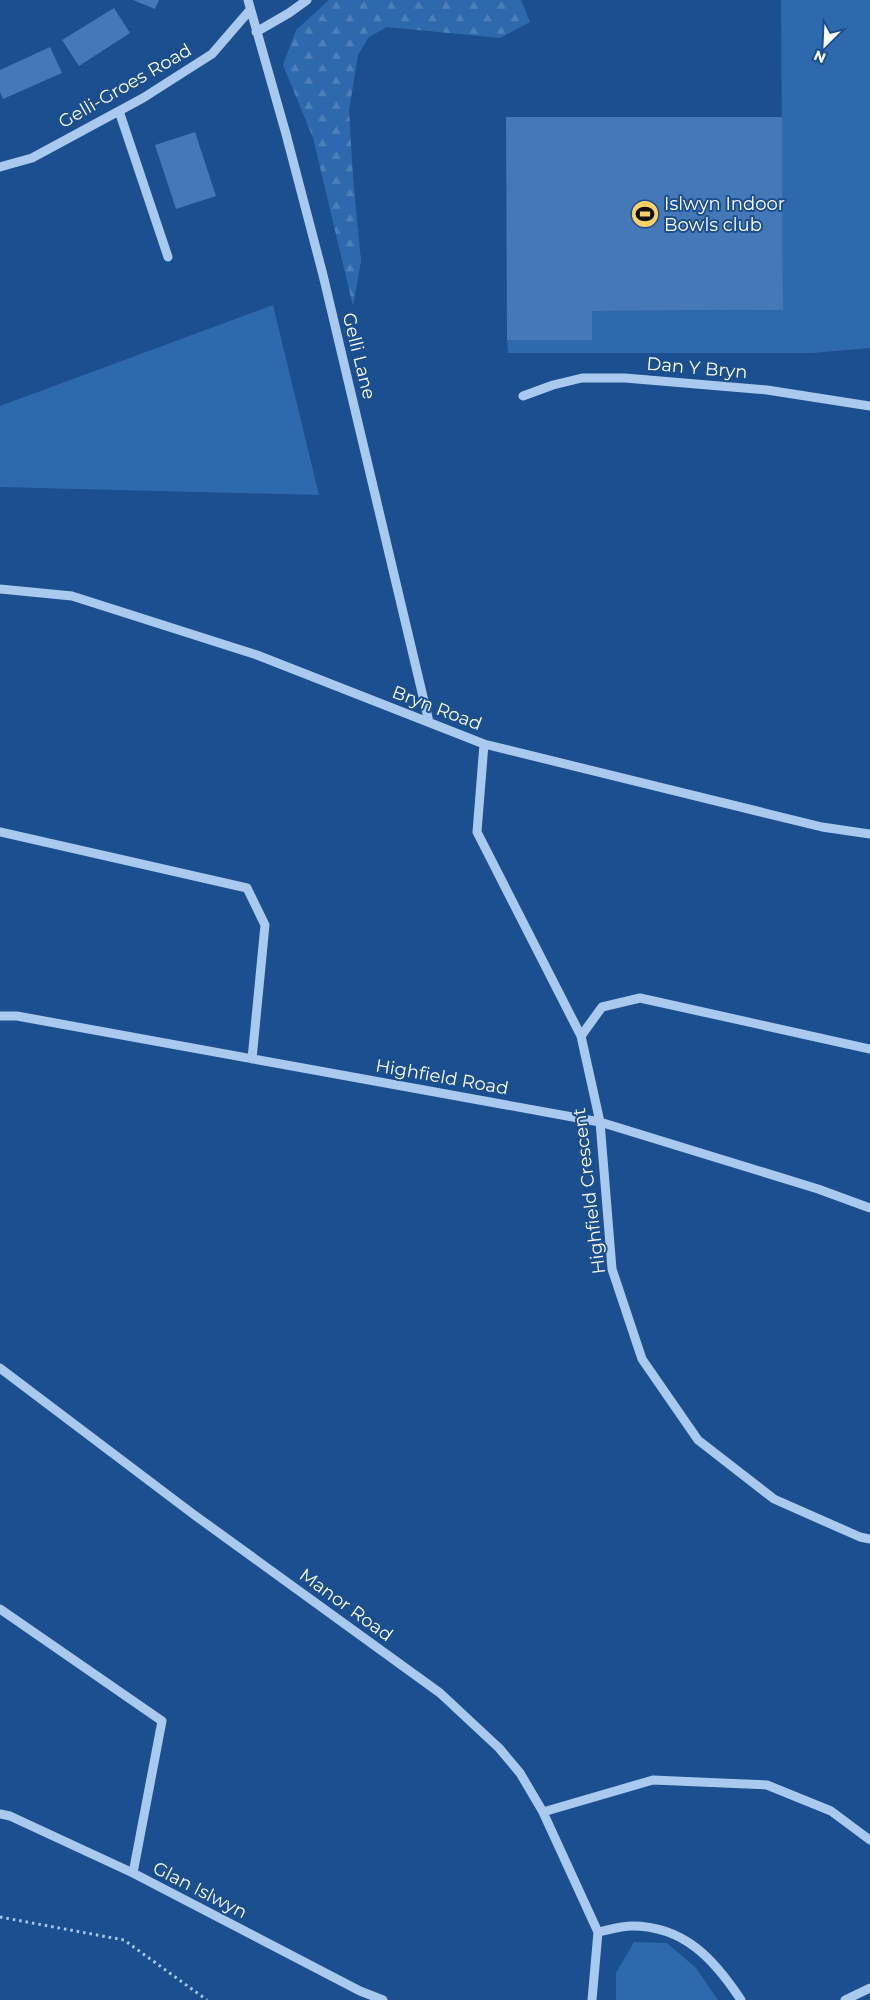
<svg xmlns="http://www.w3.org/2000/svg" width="870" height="2000" viewBox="0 0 870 2000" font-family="Montserrat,sans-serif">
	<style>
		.green { fill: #2e69ad }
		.forest { fill: url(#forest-firs) }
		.building { fill: #4478b7 }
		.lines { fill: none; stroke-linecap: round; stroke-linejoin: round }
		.path { stroke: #a9c9ee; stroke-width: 3; stroke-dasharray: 2.5 4; stroke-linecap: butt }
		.minor { stroke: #a9c9ee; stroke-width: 9 }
		.labels { text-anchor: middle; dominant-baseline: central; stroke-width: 4; stroke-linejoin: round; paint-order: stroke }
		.street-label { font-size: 18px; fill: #fff; stroke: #1b4f8f }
		.poi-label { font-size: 18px; fill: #fff; stroke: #1b4f8f; text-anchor: start }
	</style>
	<defs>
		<pattern id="forest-firs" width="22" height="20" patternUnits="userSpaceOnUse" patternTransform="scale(1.25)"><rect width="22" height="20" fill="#2e69ad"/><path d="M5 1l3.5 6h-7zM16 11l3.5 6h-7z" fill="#4d80b9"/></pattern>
	</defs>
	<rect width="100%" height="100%" fill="#1b4f8f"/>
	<!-- green -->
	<path class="green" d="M 781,0 L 870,0 L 870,348 L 812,353 L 508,353 L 507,340 L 592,311 L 783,310 Z
		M 273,305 L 319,495 L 0,487 L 0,406 Z
		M 634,1942 L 667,1943 L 696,1968 L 718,2000 L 616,2000 L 616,1973 Z"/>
	<!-- forest -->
	<path class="forest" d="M 329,0 L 521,0 L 530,22 L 500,38 L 387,27 L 369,37 L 358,55 L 349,111 L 353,177 L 361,261 L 353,306 L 313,138 L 283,65 L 296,30 Z"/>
	<!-- building -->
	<path class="building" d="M 133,0 L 159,0 L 155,9 Z
		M 114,8 L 130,33 L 79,66 L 62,40 Z
		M 50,47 L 62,73 L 3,99 L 0,92 L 0,70 Z
		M 506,117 L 782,117 L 783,310 L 592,311 L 592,340 L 507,340 Z
		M 195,132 L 216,196 L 176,209 L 155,145 Z"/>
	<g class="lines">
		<!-- path -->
		<path class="path" d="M 0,1917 L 124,1940 L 207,2000"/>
		<!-- minor -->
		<path class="minor" d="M 248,0 L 286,134 L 323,275 L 429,722
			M 256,32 L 289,13 L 307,0
			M 119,111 L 168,257
			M 0,167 L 32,158 L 143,98 L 212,54 L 250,10
			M 523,396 L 553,385 L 582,378 L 625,378 L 767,390 L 870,406
			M 0,589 L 72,596 L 257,655 L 484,744 L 822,827 L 870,834
			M 484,744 L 477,832 L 581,1036 L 600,1122 L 612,1269 L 642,1359 L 698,1440 L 774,1499 L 860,1537 L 870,1539
			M 0,832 L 247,888 L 265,925 L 252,1059
			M 0,1016 L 17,1016 L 600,1122 L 818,1189 L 870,1208
			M 581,1036 L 602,1007 L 640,998 L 870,1049
			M 0,1368 L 193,1514 L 440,1693 L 499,1748 L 520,1773 L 543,1812 L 598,1932
			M 0,1609 L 162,1721 L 133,1873
			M 543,1812 L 653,1780 L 767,1785 L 831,1811 L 870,1840
			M 0,1814 L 10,1816 L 133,1873 L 360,1991 L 383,2000
			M 592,2000 L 598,1932 C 608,1930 621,1926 632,1926 C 684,1926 714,1959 741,2000
			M 845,2000 L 870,1988"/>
	</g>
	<!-- icons -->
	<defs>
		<symbol id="stadium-disc" viewBox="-11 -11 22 22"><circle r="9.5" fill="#ffd166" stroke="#1b4f8f"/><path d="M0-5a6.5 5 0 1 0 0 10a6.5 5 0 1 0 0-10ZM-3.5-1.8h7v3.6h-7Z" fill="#111"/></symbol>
	</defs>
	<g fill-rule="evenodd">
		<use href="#stadium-disc" x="629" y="198" width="32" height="32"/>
	</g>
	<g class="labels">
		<!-- street labels -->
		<g class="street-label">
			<text transform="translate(125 86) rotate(-30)">Gelli-Groes Road</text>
			<text transform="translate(359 356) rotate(76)">Gelli Lane</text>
			<text transform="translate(697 368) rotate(5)">Dan Y Bryn</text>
			<text transform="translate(437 708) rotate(21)">Bryn Road</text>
			<text transform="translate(442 1077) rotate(10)">Highfield Road</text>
			<text transform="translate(589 1191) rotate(-97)">Highfield Crescent</text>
			<text transform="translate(346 1605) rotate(36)">Manor Road</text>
			<text transform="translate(200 1890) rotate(27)">Glan Islwyn</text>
		</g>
		<!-- poi labels -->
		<g class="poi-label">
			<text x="664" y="204">Islwyn Indoor<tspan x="664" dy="21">Bowls club</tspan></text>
		</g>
	</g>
	<!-- north arrow -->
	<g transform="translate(825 45) rotate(204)" stroke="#1b4f8f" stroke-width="4" paint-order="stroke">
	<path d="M0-4L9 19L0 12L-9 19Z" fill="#ffffff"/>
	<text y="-8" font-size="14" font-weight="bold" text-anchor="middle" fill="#ffffff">N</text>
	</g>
</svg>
